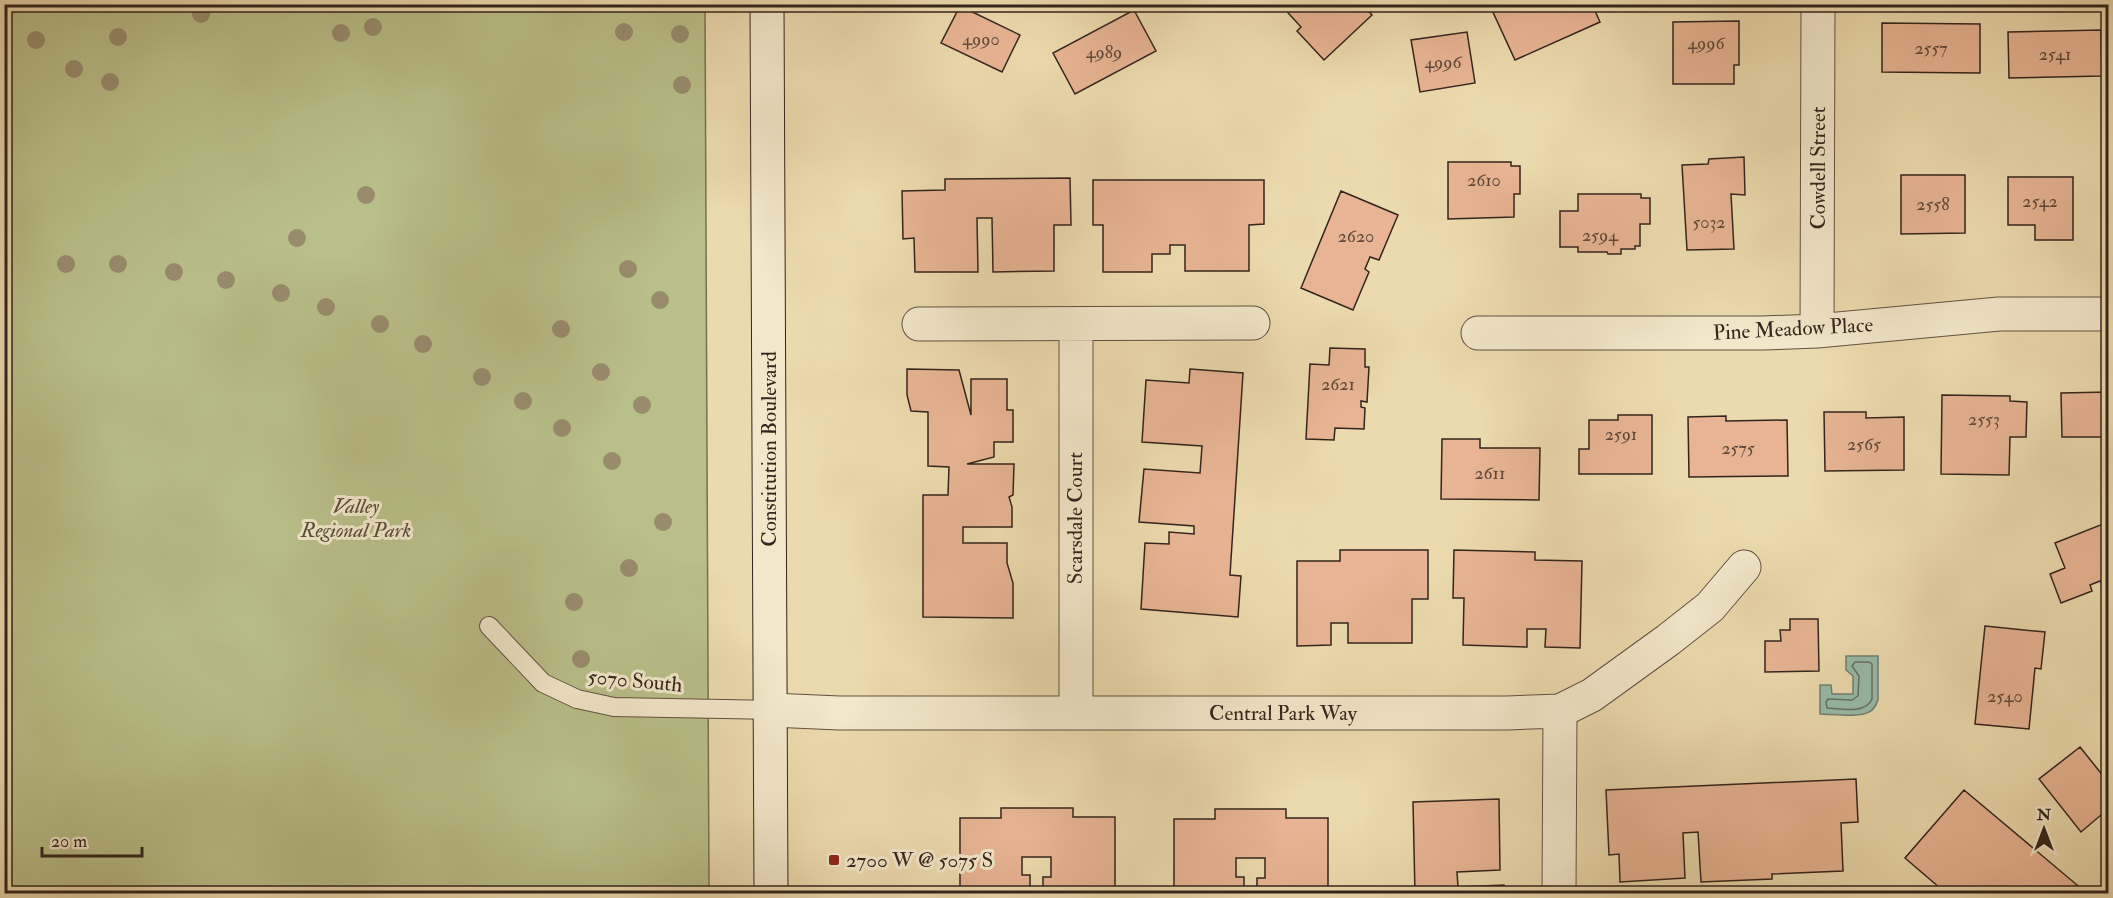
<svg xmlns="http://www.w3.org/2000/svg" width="2113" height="898" viewBox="0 0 2113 898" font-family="'IM FELL Double Pica',serif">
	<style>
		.green { fill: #b9bf89; stroke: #767253; stroke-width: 1.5 }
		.water { fill: #98bba9; stroke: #707f71; stroke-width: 1.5 }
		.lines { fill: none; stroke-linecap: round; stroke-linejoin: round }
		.shore { stroke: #667063; stroke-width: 1.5 }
		.building { fill: #e8b493; stroke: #33251d; stroke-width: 1.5 }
		.service-casing { stroke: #615241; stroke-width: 20 }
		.minor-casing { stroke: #615241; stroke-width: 35 }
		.secondary-casing { stroke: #33251d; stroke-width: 35 }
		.service { stroke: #f2e7ca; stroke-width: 18 }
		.minor { stroke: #f2e7ca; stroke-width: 33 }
		.secondary { stroke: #f2e7ca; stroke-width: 33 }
		.tree { fill: #988c6d }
		.poi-dot { fill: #8f2418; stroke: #f2e7ca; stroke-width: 2 }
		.labels { text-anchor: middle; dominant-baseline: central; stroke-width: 6; stroke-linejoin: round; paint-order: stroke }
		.number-label { font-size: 18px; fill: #60493a }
		.street-label { font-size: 21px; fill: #33251d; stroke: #f2e7ca }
		.park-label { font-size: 21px; font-style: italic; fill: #544c38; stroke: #f2e7ca }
		.poi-label { font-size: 21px; fill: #33251d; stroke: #f2e7ca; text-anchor: start }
	</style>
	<rect width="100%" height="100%" fill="#ebdaad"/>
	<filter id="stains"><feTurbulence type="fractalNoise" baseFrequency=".00333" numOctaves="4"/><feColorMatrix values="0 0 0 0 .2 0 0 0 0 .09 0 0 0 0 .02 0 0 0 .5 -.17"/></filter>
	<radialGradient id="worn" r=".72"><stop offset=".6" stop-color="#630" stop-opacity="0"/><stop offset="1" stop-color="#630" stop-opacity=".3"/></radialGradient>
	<!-- green -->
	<path class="green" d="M 4,5 L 705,5 L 709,893 L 5,893 Z"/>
	<!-- water -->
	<path class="water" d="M 1846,656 L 1878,656 L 1878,700 C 1876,705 1874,710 1869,712 C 1860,718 1831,714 1820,714 L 1820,685 L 1831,685 L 1832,694 L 1853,694 L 1853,676 L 1846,670 Z"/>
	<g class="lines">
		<!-- shore -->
		<path class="shore" d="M 1855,662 L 1869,662 L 1872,664 L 1872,699 C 1866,714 1841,709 1827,708 L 1826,702 L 1828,699 L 1852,700 L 1858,696 L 1859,676 L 1852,666 Z"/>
	</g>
	<!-- building -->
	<path class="building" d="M 1280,4 L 1362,4 L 1372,15 L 1324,60 L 1297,31 L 1301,27 Z
		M 1504,4 L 1592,4 L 1600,22 L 1515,60 L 1492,10 Z
		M 960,6 L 1020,35 L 1002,72 L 941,43 Z
		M 1134,10 L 1156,51 L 1075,94 L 1053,53 Z
		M 1739,21 L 1739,65 L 1734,65 L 1734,84 L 1673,84 L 1673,22 Z
		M 1882,23 L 1980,24 L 1980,73 L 1882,72 Z
		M 2101,30 L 2102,76 L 2009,78 L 2008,32 Z
		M 1467,32 L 1475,83 L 1420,92 L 1411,40 Z
		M 1744,157 L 1745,195 L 1731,194 L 1734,249 L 1687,250 L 1682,165 L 1708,164 L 1709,159 Z
		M 1448,162 L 1511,162 L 1511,166 L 1520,166 L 1520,194 L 1514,194 L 1514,217 L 1448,219 Z
		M 1901,175 L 1965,175 L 1965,233 L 1901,234 Z
		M 2008,177 L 2073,177 L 2073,240 L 2035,240 L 2035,225 L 2008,225 Z
		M 1070,178 L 1071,225 L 1054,225 L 1054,271 L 993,272 L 992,218 L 977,218 L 978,272 L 915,272 L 914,238 L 903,239 L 902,191 L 945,190 L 945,179 Z
		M 1093,180 L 1264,180 L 1264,224 L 1249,225 L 1249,271 L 1185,271 L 1185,245 L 1170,245 L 1170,254 L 1152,254 L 1152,272 L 1103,272 L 1103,225 L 1093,225 Z
		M 1341,191 L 1398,215 L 1379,260 L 1370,257 L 1365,269 L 1369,272 L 1353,310 L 1301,288 Z
		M 1578,194 L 1641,194 L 1641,198 L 1650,198 L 1650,224 L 1640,224 L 1640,246 L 1635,246 L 1635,249 L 1621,249 L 1621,254 L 1608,254 L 1607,252 L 1578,252 L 1578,247 L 1560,247 L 1560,211 L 1578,211 Z
		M 1330,348 L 1365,349 L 1365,367 L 1369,367 L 1367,402 L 1361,401 L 1361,407 L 1365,408 L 1364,429 L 1335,428 L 1334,440 L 1306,439 L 1310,364 L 1329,365 Z
		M 907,369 L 959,370 L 971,415 L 971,379 L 1007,379 L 1007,410 L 1013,410 L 1013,442 L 994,442 L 994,457 L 967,464 L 1014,464 L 1013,495 L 1009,497 L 1012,507 L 1012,527 L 963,527 L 963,543 L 1007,543 L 1007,563 L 1013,583 L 1013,618 L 923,617 L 923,495 L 948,495 L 949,467 L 928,466 L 928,412 L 911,411 L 907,395 Z
		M 1190,369 L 1243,373 L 1230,575 L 1241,576 L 1238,617 L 1141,609 L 1145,543 L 1169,544 L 1169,532 L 1194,534 L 1194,526 L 1139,522 L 1144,469 L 1200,473 L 1202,446 L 1142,442 L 1146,380 L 1189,383 Z
		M 2108,392 L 2108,437 L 2062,437 L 2061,393 Z
		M 1942,395 L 2010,396 L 2010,401 L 2027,402 L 2026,437 L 2010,437 L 2009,475 L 1941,474 Z
		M 1824,412 L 1866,412 L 1866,418 L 1904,417 L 1904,470 L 1825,471 Z
		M 1618,415 L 1652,415 L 1652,474 L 1579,474 L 1579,449 L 1589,449 L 1589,420 L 1618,420 Z
		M 1726,416 L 1726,421 L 1787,420 L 1788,476 L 1689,477 L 1688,417 Z
		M 1442,439 L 1480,439 L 1480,448 L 1540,448 L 1539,500 L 1441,499 Z
		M 2108,522 L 2108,581 L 2102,584 L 2100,581 L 2090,585 L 2092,591 L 2061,603 L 2050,574 L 2065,568 L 2055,543 Z
		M 1340,550 L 1428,550 L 1428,599 L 1412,599 L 1412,643 L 1348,643 L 1348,623 L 1331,623 L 1331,645 L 1297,646 L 1297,561 L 1340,561 Z
		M 1454,550 L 1535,552 L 1535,560 L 1582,561 L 1580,648 L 1545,647 L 1546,629 L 1527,629 L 1527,647 L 1463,645 L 1464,598 L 1453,598 Z
		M 1790,619 L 1818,619 L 1819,671 L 1765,672 L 1765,641 L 1781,641 L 1780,630 L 1790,630 Z
		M 1985,626 L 2045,632 L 2041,669 L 2035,668 L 2029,729 L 1975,724 Z
		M 2080,747 L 2108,782 L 2108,809 L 2081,832 L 2039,779 Z
		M 1856,779 L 1858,822 L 1841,823 L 1843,871 L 1772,874 L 1772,879 L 1701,882 L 1698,832 L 1683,833 L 1685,878 L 1620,882 L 1619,854 L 1609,855 L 1606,790 Z
		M 1964,790 L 2083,890 L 2080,894 L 1947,894 L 1905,858 Z
		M 1499,799 L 1500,870 L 1457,872 L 1458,887 L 1504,885 L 1504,894 L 1415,894 L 1413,802 Z
		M 1001,808 L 1073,808 L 1073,817 L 1115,817 L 1115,894 L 1043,894 L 1043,877 L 1051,877 L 1051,857 L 1022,857 L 1022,875 L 1030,875 L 1030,894 L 960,894 L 960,818 L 1001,818 Z
		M 1215,809 L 1286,809 L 1286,818 L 1328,818 L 1328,894 L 1257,894 L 1257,878 L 1265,878 L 1265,858 L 1236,858 L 1236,877 L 1244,877 L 1244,894 L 1174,894 L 1174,819 L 1215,819 Z"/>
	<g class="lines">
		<defs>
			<path id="service" d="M 489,626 L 543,683 L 577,699 L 614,707 L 771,710"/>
			<path id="minor" d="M 919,324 L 1253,323
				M 1076,324 L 1076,713
				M 1817,331 L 1818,4
				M 1478,333 L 1763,333 L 1817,331 L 1999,314 L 2108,314
				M 771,710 L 839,713 L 1507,713 L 1560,711 L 1592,695 L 1668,640 L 1710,607 L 1744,567
				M 1559,894 L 1560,711"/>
			<path id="secondary" d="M 767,4 L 771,894"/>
		</defs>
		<!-- service casing -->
		<use href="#service" class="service-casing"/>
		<!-- minor casing -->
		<use href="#minor" class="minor-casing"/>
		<!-- secondary casing -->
		<use href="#secondary" class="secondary-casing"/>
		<!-- service -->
		<use href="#service" class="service"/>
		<!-- minor -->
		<use href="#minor" class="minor"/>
		<!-- secondary -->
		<use href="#secondary" class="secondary"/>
	</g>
	<!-- trees -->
	<g class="tree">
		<circle cx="201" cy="14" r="9"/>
		<circle cx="373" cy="27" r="9"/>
		<circle cx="624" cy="32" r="9"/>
		<circle cx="341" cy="33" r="9"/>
		<circle cx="680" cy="34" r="9"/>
		<circle cx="118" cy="37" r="9"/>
		<circle cx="36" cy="40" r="9"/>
		<circle cx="74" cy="69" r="9"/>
		<circle cx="110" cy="82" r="9"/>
		<circle cx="682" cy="85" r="9"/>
		<circle cx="366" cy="195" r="9"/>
		<circle cx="297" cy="238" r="9"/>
		<circle cx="66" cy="264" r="9"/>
		<circle cx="118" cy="264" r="9"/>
		<circle cx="628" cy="269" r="9"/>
		<circle cx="174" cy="272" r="9"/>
		<circle cx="226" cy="280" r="9"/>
		<circle cx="281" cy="293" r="9"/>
		<circle cx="660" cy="300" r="9"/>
		<circle cx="326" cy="307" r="9"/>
		<circle cx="380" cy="324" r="9"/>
		<circle cx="561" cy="329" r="9"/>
		<circle cx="423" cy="344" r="9"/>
		<circle cx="601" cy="372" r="9"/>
		<circle cx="482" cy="377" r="9"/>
		<circle cx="523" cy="401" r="9"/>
		<circle cx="642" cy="405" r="9"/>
		<circle cx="562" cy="428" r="9"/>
		<circle cx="612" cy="461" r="9"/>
		<circle cx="663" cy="522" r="9"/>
		<circle cx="629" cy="568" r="9"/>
		<circle cx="574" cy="602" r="9"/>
		<circle cx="581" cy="659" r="9"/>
	</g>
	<!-- markers -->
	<rect class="poi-dot" x="828" y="854" width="12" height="12" rx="3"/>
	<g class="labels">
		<!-- number labels -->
		<g class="number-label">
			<text x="981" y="39">4990</text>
			<text x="1706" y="43">4996</text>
			<text x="1931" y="48">2557</text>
			<text x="1104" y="52">4989</text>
			<text x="2055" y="54">2541</text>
			<text x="1443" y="62">4996</text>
			<text x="1484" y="180">2610</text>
			<text x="2040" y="201">2542</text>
			<text x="1933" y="204">2558</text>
			<text x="1709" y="222">5032</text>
			<text x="1600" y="235">2594</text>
			<text x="1356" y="236">2620</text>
			<text x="1338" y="384">2621</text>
			<text x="1984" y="419">2553</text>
			<text x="1621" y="434">2591</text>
			<text x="1864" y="444">2565</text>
			<text x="1738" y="448">2575</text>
			<text x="1490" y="473">2611</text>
			<text x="2005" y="696">2540</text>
		</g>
		<!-- street labels -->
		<g class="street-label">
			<text transform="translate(1818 168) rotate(-90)">Cowdell Street</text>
			<text transform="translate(1793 329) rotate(-3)">Pine Meadow Place</text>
			<text transform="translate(769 449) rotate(-90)">Constitution Boulevard</text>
			<text transform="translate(1075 518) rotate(-90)">Scarsdale Court</text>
			<text transform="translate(635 681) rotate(5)">5070 South</text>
			<text x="1283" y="713">Central Park Way</text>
		</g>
		<!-- park labels -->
		<g class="park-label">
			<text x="356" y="506">Valley<tspan x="356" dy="24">Regional Park</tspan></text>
		</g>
		<!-- poi labels -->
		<g class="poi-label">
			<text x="846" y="860">2700 W @ 5075 S</text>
		</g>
	</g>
	<!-- margin -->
	<rect width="2113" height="898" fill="none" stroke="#ebdaad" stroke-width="24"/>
	<rect x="6" y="6" width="2101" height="886" fill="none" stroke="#33251d" stroke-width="3"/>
	<rect x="12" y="12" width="2089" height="874" fill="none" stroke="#33251d" stroke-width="1.5"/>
	<!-- north arrow -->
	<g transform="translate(2044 829)" stroke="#f2e7ca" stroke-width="4.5" paint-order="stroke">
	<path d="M0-4.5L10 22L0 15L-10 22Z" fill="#33251d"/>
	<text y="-9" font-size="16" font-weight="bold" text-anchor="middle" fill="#33251d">N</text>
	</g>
	<!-- scale -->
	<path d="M42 847v9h100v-9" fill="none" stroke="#33251d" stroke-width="3"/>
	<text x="51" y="847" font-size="18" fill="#33251d" stroke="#f2e7ca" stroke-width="4.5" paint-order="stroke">20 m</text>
	<rect width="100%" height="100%" filter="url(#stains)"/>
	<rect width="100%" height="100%" fill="url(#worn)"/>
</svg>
